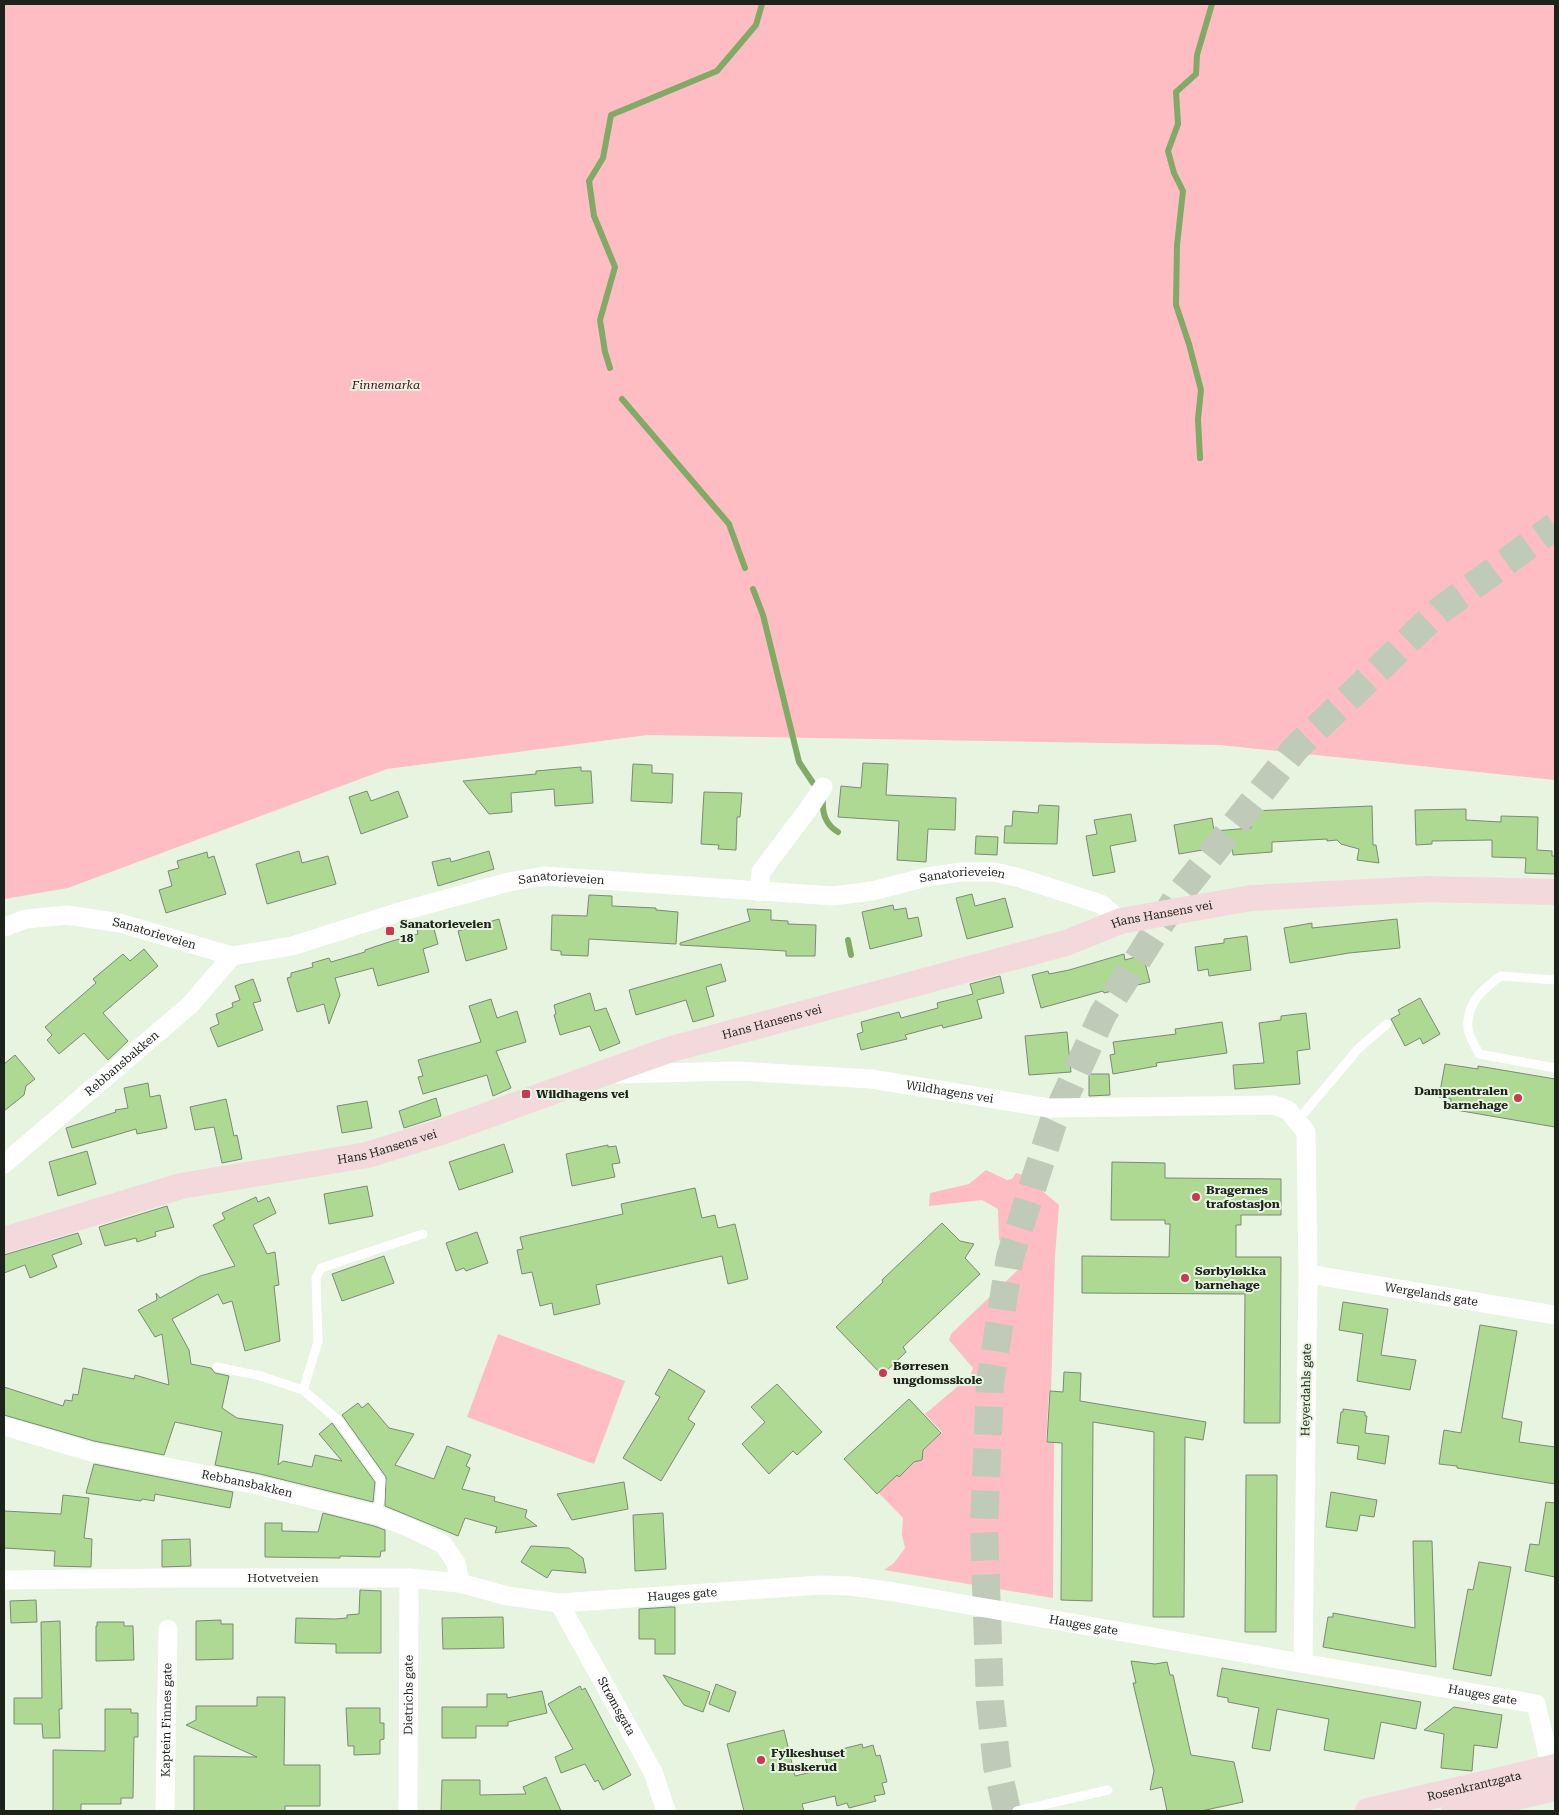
<svg xmlns="http://www.w3.org/2000/svg" width="1559" height="1815" viewBox="0 0 1559 1815" font-family="'Roboto Serif',serif">
	<style>
		.green { fill: #fdbdc2 }
		.lines { fill: none; stroke-linecap: round; stroke-linejoin: round }
		.stream { stroke: #80aa66; stroke-width: 6 }
		.building { fill: #aed993; stroke: #7d8977 }
		.primary-tunnel { stroke: #bfcab9; stroke-width: 28; stroke-dasharray: 28 14; stroke-linecap: butt }
		.lane { stroke: #fff; stroke-width: 9 }
		.street { stroke: #fff; stroke-width: 19 }
		.secondary { stroke: #f3d9dc; stroke-width: 26 }
		.poi-dot { fill: #c93956; stroke: #e7f4e0; stroke-width: 2 }
		.labels { text-anchor: middle; dominant-baseline: central; stroke-width: 4; stroke-linejoin: round; paint-order: stroke }
		.park-label { font-size: 12px; font-style: italic; fill: #53051a; stroke: #e7f4e0 }
		.street-label { font-size: 12px; fill: #1d221b; stroke: #e7f4e0 }
		.poi-label { font-size: 12px; font-weight: bold; fill: #1d221b; stroke: #e7f4e0; text-anchor: start }
	</style>
	<rect width="100%" height="100%" fill="#e7f4e0"/>
	<!-- green -->
	<path class="green" d="M 4,4 L 1555,4 L 1555,780 L 1220,745 L 647,735 L 387,769 L 68,888 L 4,899 Z
		M 986,1170 L 1007,1180 L 1012,1179 L 1016,1173 L 1023,1175 L 1059,1205 L 1055,1256 L 1051,1391 L 1049,1391 L 1046,1442 L 1054,1443 L 1053,1598 L 884,1570 L 894,1563 L 905,1548 L 902,1535 L 903,1518 L 878,1492 L 897,1475 L 899,1477 L 916,1461 L 921,1460 L 922,1456 L 921,1452 L 942,1432 L 925,1414 L 970,1376 L 973,1368 L 949,1340 L 951,1334 L 1022,1266 L 1008,1246 L 999,1240 L 998,1209 L 982,1200 L 929,1206 L 930,1193 L 969,1184 Z
		M 498,1334 L 625,1381 L 594,1464 L 467,1417 Z"/>
	<g class="lines">
		<!-- stream -->
		<path class="stream" d="M 610,368 L 605,352 L 600,320 L 615,267 L 594,216 L 589,181 L 603,158 L 611,115 L 717,71 L 756,25 L 762,4
			M 622,399 L 729,524 L 745,568
			M 1200,458 L 1198,419 L 1201,390 L 1189,344 L 1176,305 L 1177,245 L 1183,191 L 1174,173 L 1168,151 L 1178,124 L 1176,92 L 1196,74 L 1197,55 L 1212,4
			M 753,589 L 763,615 L 799,762 L 813,783
			M 823,800 C 822,813 826,825 838,832
			M 848,940 L 851,955"/>
	</g>
	<!-- building -->
	<path class="building" d="M 863,763 L 888,764 L 886,795 L 956,798 L 955,830 L 928,829 L 926,862 L 897,860 L 899,821 L 838,817 L 841,786 L 861,788 Z
		M 633,764 L 652,765 L 652,773 L 673,774 L 672,803 L 631,801 Z
		M 581,767 L 581,771 L 591,771 L 593,803 L 555,806 L 554,789 L 511,793 L 512,812 L 489,814 L 463,781 L 536,774 L 536,771 Z
		M 367,791 L 371,801 L 398,791 L 408,817 L 361,834 L 349,797 Z
		M 704,792 L 742,793 L 740,817 L 737,817 L 736,850 L 718,849 L 719,845 L 701,844 Z
		M 1039,805 L 1059,806 L 1057,844 L 1004,843 L 1005,826 L 1012,826 L 1013,811 L 1038,813 Z
		M 1372,806 L 1373,845 L 1376,845 L 1379,863 L 1357,860 L 1359,849 L 1341,844 L 1337,840 L 1327,841 L 1327,839 L 1272,842 L 1272,852 L 1233,855 L 1232,845 L 1179,854 L 1174,825 L 1212,818 L 1214,831 L 1251,828 L 1251,811 Z
		M 1466,809 L 1466,820 L 1501,822 L 1501,816 L 1538,817 L 1537,850 L 1552,851 L 1552,856 L 1555,856 L 1555,874 L 1525,873 L 1526,858 L 1492,857 L 1492,840 L 1432,841 L 1432,844 L 1416,845 L 1415,810 Z
		M 1131,814 L 1136,841 L 1110,846 L 1115,872 L 1093,876 L 1086,836 L 1097,834 L 1094,820 Z
		M 976,836 L 998,837 L 997,855 L 975,854 Z
		M 299,851 L 302,863 L 328,856 L 336,884 L 267,904 L 256,864 Z
		M 489,851 L 494,869 L 438,886 L 432,862 L 450,858 L 451,862 Z
		M 207,852 L 208,858 L 214,856 L 226,894 L 166,913 L 159,890 L 172,886 L 168,871 L 179,868 L 177,861 Z
		M 972,894 L 975,906 L 1005,898 L 1013,927 L 967,939 L 956,898 Z
		M 589,895 L 612,896 L 612,906 L 656,908 L 656,910 L 678,912 L 676,944 L 589,939 L 588,956 L 561,955 L 561,951 L 551,950 L 552,915 L 587,916 Z
		M 893,905 L 894,910 L 906,908 L 908,919 L 918,917 L 922,936 L 870,949 L 862,912 Z
		M 747,909 L 771,910 L 771,920 L 788,921 L 788,924 L 816,925 L 815,956 L 786,956 L 786,951 L 680,945 L 680,943 L 750,921 Z
		M 499,919 L 507,949 L 466,961 L 458,931 Z
		M 1397,919 L 1400,948 L 1349,953 L 1290,963 L 1284,928 L 1312,923 L 1312,928 Z
		M 433,925 L 438,944 L 423,949 L 429,972 L 378,986 L 373,968 L 335,978 L 340,995 L 329,1024 L 324,1004 L 297,1012 L 287,978 L 291,977 L 291,973 L 313,967 L 312,963 L 329,958 L 331,962 L 365,952 L 365,950 L 392,941 L 418,934 L 417,929 Z
		M 1247,936 L 1251,970 L 1209,976 L 1208,969 L 1198,971 L 1195,947 L 1224,943 L 1224,939 Z
		M 144,949 L 158,966 L 103,1013 L 128,1041 L 108,1060 L 84,1033 L 59,1054 L 47,1040 L 52,1035 L 45,1027 L 96,983 L 93,979 L 123,954 L 130,961 Z
		M 1124,954 L 1125,960 L 1143,955 L 1150,982 L 1104,993 L 1103,991 L 1041,1008 L 1032,975 L 1048,971 L 1049,974 L 1069,970 Z
		M 721,964 L 726,981 L 706,987 L 714,1016 L 693,1022 L 686,1000 L 636,1015 L 629,990 Z
		M 1000,976 L 1004,993 L 977,1000 L 982,1018 L 943,1028 L 942,1025 L 905,1035 L 907,1039 L 861,1050 L 857,1034 L 863,1032 L 861,1022 L 899,1012 L 901,1018 L 938,1008 L 937,1003 L 973,994 L 970,984 Z
		M 253,979 L 261,1001 L 253,1003 L 263,1030 L 218,1047 L 210,1028 L 219,1024 L 216,1014 L 233,1007 L 232,1003 L 240,1000 L 235,986 Z
		M 590,993 L 595,1011 L 606,1008 L 620,1043 L 600,1051 L 590,1026 L 560,1035 L 554,1015 L 556,1014 L 554,1005 Z
		M 1420,998 L 1440,1034 L 1423,1044 L 1420,1038 L 1405,1046 L 1391,1019 L 1400,1014 L 1398,1010 Z
		M 491,999 L 497,1018 L 517,1011 L 526,1042 L 496,1051 L 511,1088 L 493,1096 L 487,1075 L 423,1094 L 418,1077 L 423,1076 L 418,1060 L 481,1042 L 469,1006 Z
		M 1306,1013 L 1310,1049 L 1297,1051 L 1300,1084 L 1235,1089 L 1233,1065 L 1264,1063 L 1259,1023 L 1281,1020 L 1281,1016 Z
		M 1222,1022 L 1227,1053 L 1156,1063 L 1157,1066 L 1113,1074 L 1110,1055 L 1115,1054 L 1113,1042 L 1176,1034 L 1175,1029 Z
		M 1067,1032 L 1071,1072 L 1029,1075 L 1025,1036 Z
		M 15,1055 L 35,1079 L 26,1086 L 24,1095 L 4,1111 L 4,1064 Z
		M 1445,1064 L 1478,1069 L 1478,1066 L 1555,1079 L 1555,1127 L 1450,1109 L 1451,1099 L 1439,1097 Z
		M 1089,1074 L 1109,1074 L 1110,1095 L 1089,1096 Z
		M 148,1083 L 150,1097 L 160,1095 L 167,1128 L 137,1134 L 136,1129 L 72,1148 L 66,1128 L 116,1112 L 115,1110 L 128,1108 L 124,1088 Z
		M 436,1098 L 441,1116 L 404,1128 L 399,1111 Z
		M 226,1099 L 234,1136 L 237,1135 L 242,1159 L 222,1163 L 214,1127 L 195,1130 L 190,1107 Z
		M 367,1101 L 372,1128 L 342,1133 L 337,1106 Z
		M 504,1144 L 513,1172 L 459,1190 L 449,1162 Z
		M 608,1145 L 608,1147 L 616,1146 L 620,1163 L 612,1164 L 615,1177 L 572,1186 L 566,1154 Z
		M 87,1151 L 96,1184 L 58,1196 L 49,1162 Z
		M 1112,1162 L 1165,1163 L 1165,1178 L 1281,1179 L 1281,1215 L 1241,1215 L 1241,1225 L 1236,1225 L 1236,1257 L 1281,1257 L 1280,1423 L 1244,1423 L 1245,1294 L 1082,1293 L 1082,1256 L 1169,1257 L 1170,1224 L 1165,1224 L 1165,1220 L 1111,1220 Z
		M 367,1186 L 373,1216 L 329,1224 L 324,1194 Z
		M 695,1188 L 702,1218 L 715,1215 L 718,1228 L 735,1224 L 748,1279 L 728,1284 L 722,1256 L 596,1285 L 600,1304 L 554,1315 L 552,1303 L 540,1306 L 532,1272 L 522,1274 L 517,1250 L 523,1249 L 520,1237 L 623,1214 L 621,1204 Z
		M 256,1197 L 258,1202 L 269,1197 L 276,1213 L 253,1225 L 267,1254 L 275,1252 L 279,1285 L 274,1286 L 280,1341 L 245,1351 L 232,1301 L 223,1304 L 218,1294 L 172,1319 L 189,1350 L 191,1364 L 211,1368 L 215,1373 L 229,1376 L 222,1408 L 237,1418 L 283,1425 L 278,1465 L 283,1461 L 312,1467 L 315,1455 L 342,1461 L 319,1434 L 332,1423 L 375,1482 L 373,1502 L 260,1474 L 215,1465 L 222,1432 L 175,1422 L 164,1455 L 94,1441 L 4,1415 L 4,1387 L 63,1406 L 65,1400 L 72,1401 L 73,1394 L 78,1395 L 83,1368 L 134,1379 L 135,1375 L 169,1385 L 162,1334 L 155,1337 L 138,1310 L 157,1300 L 156,1293 L 160,1298 L 200,1276 L 235,1266 L 213,1225 L 225,1219 L 222,1213 Z
		M 167,1206 L 174,1227 L 155,1232 L 156,1236 L 137,1242 L 136,1238 L 105,1246 L 99,1227 Z
		M 942,1223 L 960,1241 L 974,1244 L 965,1258 L 980,1274 L 903,1347 L 906,1352 L 882,1375 L 836,1327 L 883,1282 L 882,1280 Z
		M 477,1232 L 488,1263 L 466,1271 L 464,1268 L 456,1271 L 446,1243 Z
		M 78,1233 L 82,1244 L 52,1255 L 57,1267 L 30,1278 L 25,1265 L 4,1273 L 4,1255 Z
		M 384,1256 L 394,1283 L 342,1301 L 332,1274 Z
		M 1343,1302 L 1388,1309 L 1381,1355 L 1416,1360 L 1410,1390 L 1357,1381 L 1363,1334 L 1339,1330 Z
		M 1480,1325 L 1517,1331 L 1502,1418 L 1522,1422 L 1519,1442 L 1555,1447 L 1555,1484 L 1457,1468 L 1457,1466 L 1439,1464 L 1444,1430 L 1461,1433 Z
		M 669,1369 L 705,1391 L 688,1419 L 695,1424 L 661,1481 L 623,1458 L 660,1397 L 655,1394 Z
		M 1064,1372 L 1081,1373 L 1080,1401 L 1206,1422 L 1203,1440 L 1185,1437 L 1184,1617 L 1153,1617 L 1154,1432 L 1093,1422 L 1092,1601 L 1061,1600 L 1062,1443 L 1047,1442 L 1050,1391 L 1063,1392 Z
		M 777,1384 L 822,1432 L 797,1455 L 793,1451 L 769,1474 L 742,1444 L 765,1422 L 751,1407 Z
		M 909,1399 L 941,1433 L 923,1450 L 922,1460 L 914,1462 L 899,1477 L 897,1475 L 877,1494 L 844,1459 Z
		M 358,1403 L 362,1408 L 368,1403 L 389,1428 L 414,1434 L 395,1465 L 434,1479 L 447,1446 L 471,1455 L 466,1466 L 470,1468 L 462,1489 L 495,1497 L 494,1501 L 527,1510 L 525,1517 L 537,1526 L 495,1533 L 497,1527 L 465,1518 L 458,1536 L 385,1506 L 386,1477 L 342,1415 Z
		M 1343,1409 L 1365,1412 L 1365,1416 L 1367,1416 L 1365,1433 L 1389,1436 L 1385,1464 L 1357,1459 L 1359,1446 L 1337,1443 L 1341,1412 L 1343,1412 Z
		M 94,1464 L 233,1492 L 230,1508 L 155,1494 L 154,1501 L 142,1499 L 141,1501 L 86,1493 Z
		M 1246,1475 L 1277,1475 L 1276,1632 L 1245,1632 Z
		M 624,1482 L 628,1509 L 572,1520 L 557,1494 Z
		M 1331,1492 L 1377,1500 L 1374,1517 L 1360,1515 L 1357,1531 L 1326,1527 Z
		M 63,1495 L 89,1498 L 84,1538 L 92,1539 L 91,1567 L 54,1566 L 55,1551 L 4,1548 L 4,1511 L 61,1514 Z
		M 1546,1502 L 1555,1503 L 1555,1577 L 1525,1571 L 1530,1544 L 1539,1545 Z
		M 323,1513 L 374,1526 L 385,1530 L 385,1551 L 381,1551 L 380,1557 L 340,1556 L 340,1558 L 265,1557 L 265,1523 L 282,1523 L 282,1531 L 318,1532 Z
		M 663,1513 L 666,1569 L 635,1571 L 633,1515 Z
		M 190,1539 L 191,1566 L 162,1567 L 162,1540 Z
		M 1413,1541 L 1432,1541 L 1436,1667 L 1323,1647 L 1328,1617 L 1333,1617 L 1333,1613 L 1415,1628 Z
		M 531,1546 L 569,1548 L 583,1558 L 586,1573 L 552,1570 L 547,1578 L 521,1562 Z
		M 1479,1562 L 1511,1567 L 1491,1676 L 1453,1669 L 1468,1589 L 1473,1590 Z
		M 360,1590 L 381,1591 L 381,1653 L 336,1653 L 336,1644 L 295,1643 L 296,1618 L 335,1619 L 347,1618 L 347,1615 L 359,1614 Z
		M 36,1600 L 37,1622 L 11,1623 L 10,1601 Z
		M 671,1607 L 675,1607 L 675,1654 L 655,1654 L 655,1639 L 639,1639 L 639,1609 Z
		M 503,1617 L 504,1648 L 443,1649 L 442,1618 Z
		M 221,1620 L 221,1624 L 233,1624 L 233,1659 L 196,1660 L 196,1621 Z
		M 60,1621 L 62,1709 L 59,1709 L 60,1738 L 43,1738 L 42,1724 L 14,1724 L 14,1698 L 42,1698 L 41,1622 Z
		M 97,1622 L 124,1622 L 124,1626 L 133,1626 L 134,1660 L 96,1661 L 96,1626 L 97,1626 Z
		M 1131,1661 L 1155,1664 L 1167,1662 L 1170,1675 L 1173,1675 L 1191,1755 L 1234,1762 L 1243,1802 L 1201,1811 L 1167,1811 L 1162,1787 L 1150,1790 L 1154,1771 L 1133,1683 L 1136,1683 Z
		M 1222,1668 L 1421,1702 L 1416,1729 L 1381,1722 L 1374,1759 L 1324,1750 L 1329,1719 L 1277,1709 L 1270,1751 L 1252,1748 L 1259,1708 L 1228,1702 L 1228,1698 L 1217,1696 Z
		M 663,1675 L 710,1692 L 703,1712 L 684,1705 Z
		M 716,1684 L 736,1692 L 729,1712 L 709,1704 Z
		M 580,1686 L 582,1690 L 585,1688 L 631,1775 L 603,1790 L 598,1780 L 595,1782 L 585,1764 L 561,1773 L 555,1757 L 573,1749 L 548,1704 Z
		M 542,1691 L 547,1713 L 508,1722 L 508,1726 L 476,1726 L 476,1738 L 442,1738 L 442,1707 L 487,1707 L 487,1694 L 507,1694 L 507,1698 Z
		M 257,1697 L 285,1697 L 284,1765 L 320,1765 L 320,1806 L 285,1806 L 285,1811 L 194,1811 L 194,1756 L 257,1757 L 186,1725 L 196,1720 L 196,1706 L 257,1706 Z
		M 1454,1707 L 1502,1715 L 1497,1748 L 1474,1745 L 1472,1771 L 1441,1768 L 1444,1734 L 1424,1730 Z
		M 346,1708 L 380,1708 L 380,1723 L 384,1723 L 384,1739 L 380,1740 L 380,1754 L 354,1755 L 354,1746 L 348,1746 Z
		M 105,1709 L 131,1709 L 131,1713 L 138,1713 L 138,1737 L 134,1737 L 133,1798 L 121,1798 L 121,1804 L 81,1804 L 81,1811 L 53,1811 L 53,1750 L 105,1751 Z
		M 784,1730 L 795,1776 L 828,1768 L 825,1757 L 835,1755 L 834,1751 L 862,1744 L 863,1748 L 873,1745 L 876,1756 L 880,1755 L 887,1782 L 882,1783 L 885,1794 L 874,1796 L 876,1801 L 849,1808 L 847,1803 L 837,1806 L 835,1796 L 802,1804 L 804,1811 L 744,1811 L 727,1744 Z
		M 546,1777 L 561,1811 L 441,1811 L 442,1780 L 480,1780 L 480,1795 L 526,1794 L 523,1787 Z"/>
	<g class="lines">
		<!-- primary-tunnel -->
		<path class="primary-tunnel" d="M 1007,1811 L 997,1766 L 990,1702 L 984,1527 L 990,1383 L 1010,1257 L 1053,1123 L 1103,1014 L 1178,896 L 1295,749 L 1439,611 L 1555,526"/>
		<!-- lane -->
		<path class="lane" d="M 1555,980 L 1501,976 C 1482,989 1466,1004 1468,1029 C 1469,1037 1476,1047 1479,1054 L 1555,1068
			M 1298,1120 L 1359,1048 L 1387,1024
			M 217,1367 L 261,1376 L 303,1390 L 338,1420 L 381,1480 L 380,1498 L 377,1515
			M 303,1390 L 318,1342 L 316,1278 L 321,1268 L 423,1234
			M 1017,1811 L 1108,1790"/>
		<!-- street -->
		<g class="street">
			<path d="M 759,892 L 761,872 L 812,804 L 823,787"/>
			<path id="s1" d="M 4,927 L 26,919 L 67,915 L 120,923 L 232,956 L 292,946 L 399,912 L 509,882 L 544,876 L 833,896 L 872,891 L 927,877 L 961,872 L 994,872 L 1020,878 L 1101,904 L 1121,921"/>
			<path id="s2" d="M 617,1074 L 738,1071 L 871,1079 L 1049,1108 L 1274,1105 L 1288,1110 L 1306,1132 L 1308,1274 L 1303,1662"/>
			<path id="s3" d="M 4,1164 L 190,1005 L 232,956"/>
			<path id="s4" d="M 1308,1274 L 1555,1315"/>
			<path id="s5" d="M 4,1426 L 91,1452 L 257,1485 L 377,1515 L 410,1528 L 443,1544 L 456,1563 L 460,1583"/>
			<path id="s6" d="M 4,1580 L 165,1578 L 409,1578 L 460,1583 L 507,1596 L 559,1603 L 821,1585 L 851,1586 L 894,1592 L 1536,1704 L 1551,1768"/>
			<path id="s7" d="M 559,1603 L 653,1772 L 666,1811"/>
			<path id="s8" d="M 165,1811 L 168,1629"/>
			<path id="s9" d="M 408,1811 L 409,1578"/>
		</g>
		<!-- secondary -->
		<g class="secondary">
			<path id="s10" d="M 4,1240 L 181,1186 L 367,1155 L 441,1132 L 668,1050 L 1066,943 L 1121,921 L 1251,898 L 1425,889 L 1555,892"/>
			<path id="s11" d="M 1368,1811 L 1555,1767"/>
			<path d="M 1454,1811 L 1555,1788"/>
		</g>
	</g>
	<!-- markers -->
	<g class="poi-dot">
		<rect x="385" y="926" width="10" height="10" rx="2.5"/>
		<rect x="521" y="1089" width="10" height="10" rx="2.5"/>
		<circle cx="1518" cy="1098" r="5"/>
		<circle cx="1196" cy="1197" r="5"/>
		<circle cx="1185" cy="1278" r="5"/>
		<circle cx="883" cy="1373" r="5"/>
		<circle cx="761" cy="1760" r="5"/>
	</g>
	<g class="labels">
		<!-- park labels -->
		<g class="park-label">
			<text x="386" y="385">Finnemarka</text>
		</g>
		<!-- street labels -->
		<g class="street-label">
			<text stroke="none"><textPath href="#s1" startOffset="979">Sanatorieveien</textPath></text>
			<text stroke="none"><textPath href="#s1" startOffset="575">Sanatorieveien</textPath></text>
			<text stroke="none"><textPath href="#s10" startOffset="1205">Hans Hansens vei</textPath></text>
			<text stroke="none"><textPath href="#s1" startOffset="154">Sanatorieveien</textPath></text>
			<text stroke="none"><textPath href="#s10" startOffset="800">Hans Hansens vei</textPath></text>
			<text stroke="none"><textPath href="#s3" startOffset="155">Rebbansbakken</textPath></text>
			<text stroke="none"><textPath href="#s2" startOffset="334">Wildhagens vei</textPath></text>
			<text stroke="none"><textPath href="#s10" startOffset="395">Hans Hansens vei</textPath></text>
			<text stroke="none"><textPath href="#s4" startOffset="125">Wergelands gate</textPath></text>
			<text transform="translate(1306 1390) rotate(-89)">Heyerdahls gate</text>
			<text stroke="none"><textPath href="#s5" startOffset="250">Rebbansbakken</textPath></text>
			<text stroke="none"><textPath href="#s6" startOffset="279">Hotvetveien</textPath></text>
			<text stroke="none"><textPath href="#s6" startOffset="681">Hauges gate</textPath></text>
			<text stroke="none"><textPath href="#s6" startOffset="1086">Hauges gate</textPath></text>
			<text stroke="none"><textPath href="#s9" startOffset="116">Dietrichs gate</textPath></text>
			<text stroke="none"><textPath href="#s6" startOffset="1491">Hauges gate</textPath></text>
			<text stroke="none"><textPath href="#s7" startOffset="118">Strømsgata</textPath></text>
			<text stroke="none"><textPath href="#s8" startOffset="91">Kaptein Finnes gate</textPath></text>
			<text stroke="none"><textPath href="#s11" startOffset="109">Rosenkrantzgata</textPath></text>
		</g>
		<!-- poi labels -->
		<g class="poi-label">
			<text x="400" y="924">Sanatorieveien<tspan x="400" dy="14">18</tspan></text>
			<text x="1508" y="1091" text-anchor="end">Dampsentralen<tspan x="1508" dy="14">barnehage</tspan></text>
			<text x="536" y="1094">Wildhagens vei</text>
			<text x="1206" y="1190">Bragernes<tspan x="1206" dy="14">trafostasjon</tspan></text>
			<text x="1195" y="1271">Sørbyløkka<tspan x="1195" dy="14">barnehage</tspan></text>
			<text x="893" y="1366">Børresen<tspan x="893" dy="14">ungdomsskole</tspan></text>
			<text x="771" y="1753">Fylkeshuset<tspan x="771" dy="14">i Buskerud</tspan></text>
		</g>
	</g>
	<!-- border -->
	<rect width="1559" height="1815" fill="none" stroke="#1d221b" stroke-width="10"/>
</svg>
